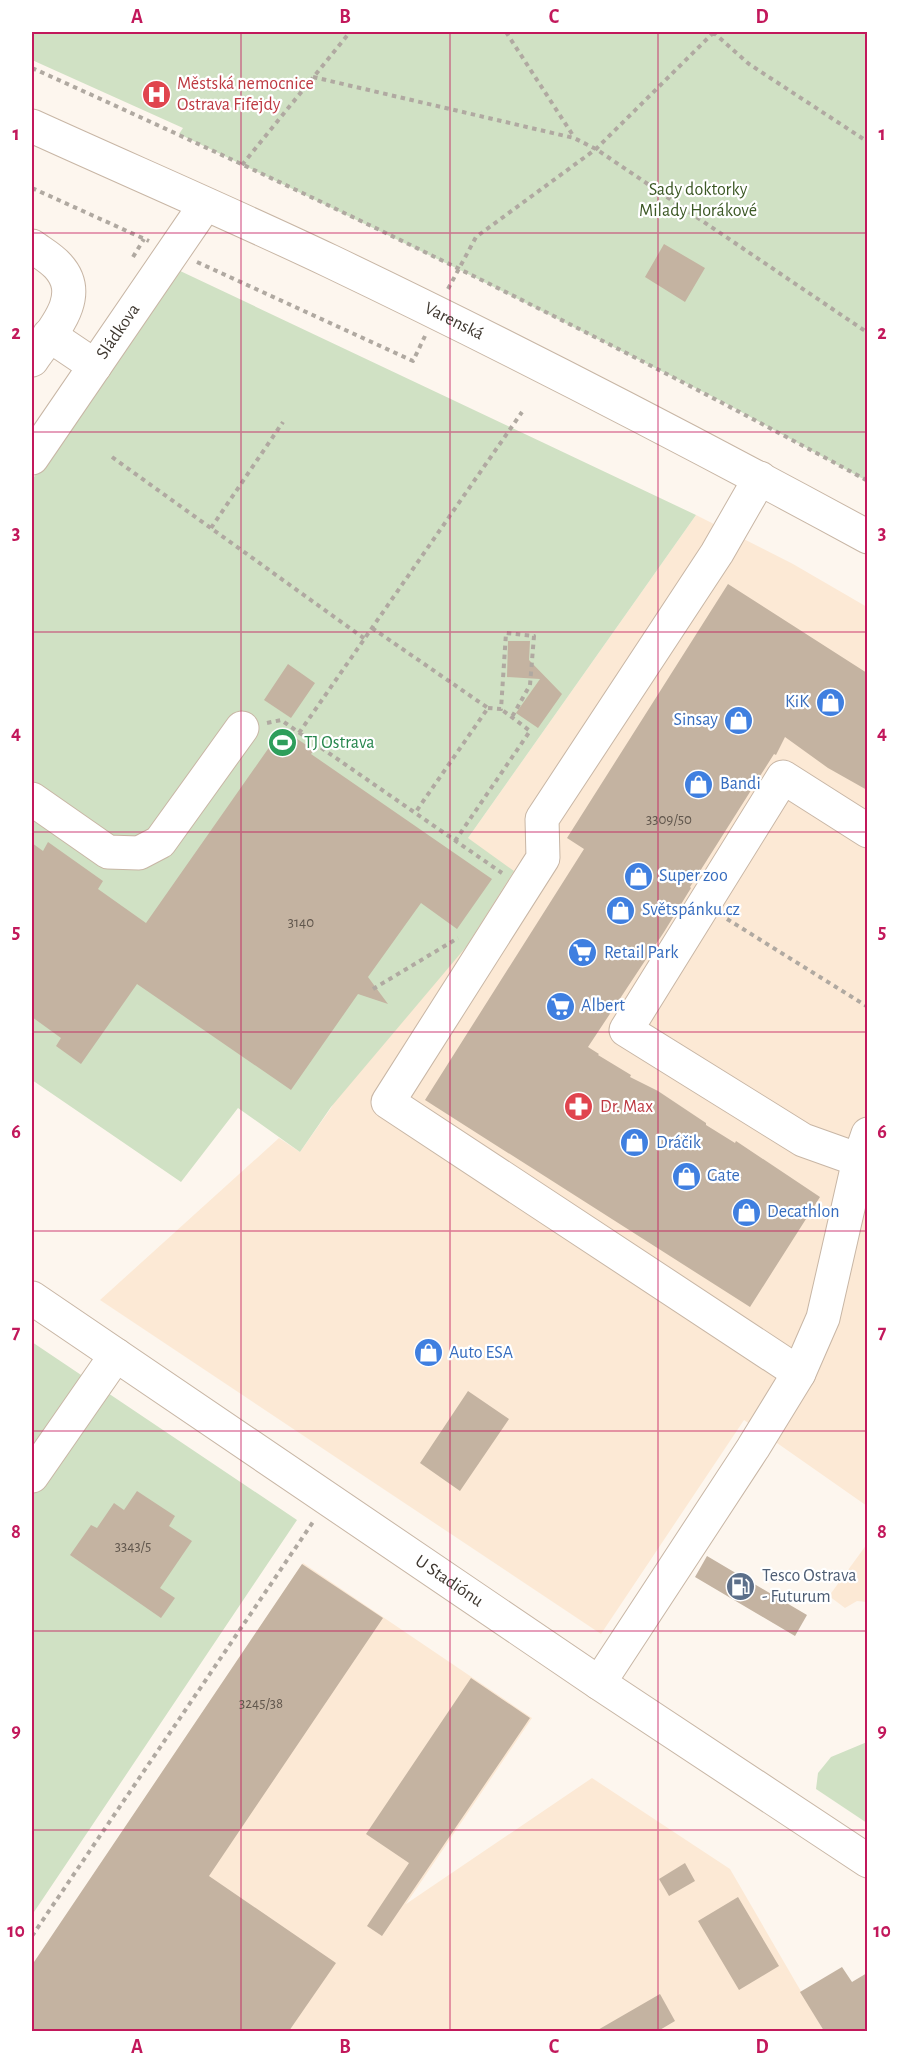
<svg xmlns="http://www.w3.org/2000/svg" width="899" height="2063" viewBox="0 0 899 2063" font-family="'Alegreya Sans',sans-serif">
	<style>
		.built { fill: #fce9d5 }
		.green { fill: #d0e1c4 }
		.building { fill: #c4b3a1 }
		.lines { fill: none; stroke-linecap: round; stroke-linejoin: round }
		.minor-casing { stroke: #c8b6a5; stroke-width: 35 }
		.path { stroke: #b0a9a1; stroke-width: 4; stroke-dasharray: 4.5 4.5; stroke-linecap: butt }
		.minor { stroke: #fff; stroke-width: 33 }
		.grid { fill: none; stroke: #c2185b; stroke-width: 1.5; stroke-opacity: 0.55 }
		.labels { text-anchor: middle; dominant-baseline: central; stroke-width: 4.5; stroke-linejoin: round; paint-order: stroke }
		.number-label { font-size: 15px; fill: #60564c }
		.health-label { font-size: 18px; fill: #be3a42; stroke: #fff; text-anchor: start }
		.park-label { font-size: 18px; fill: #3c5825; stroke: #fff }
		.street-label { font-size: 18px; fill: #3e372f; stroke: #fff }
		.shop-label { font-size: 18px; fill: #366cbe; stroke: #fff; text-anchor: start }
		.leisure-label { font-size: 18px; fill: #27864d; stroke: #fff; text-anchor: start }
		.service-label { font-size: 18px; fill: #4e5e75; stroke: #fff; text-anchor: start }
		.neatline { fill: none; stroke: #c2185b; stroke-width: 2 }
		.grid-label { font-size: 20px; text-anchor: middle; font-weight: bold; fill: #c2185b }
	</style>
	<rect width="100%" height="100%" fill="#fdf6ee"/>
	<!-- built -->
	<path class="built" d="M 696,515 L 793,564 L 867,607 L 867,1506 L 744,1420 L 601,1634 L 100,1300 L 279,1138 L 300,1152 L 331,1108 L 468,838 Z
		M 867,1544 L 867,1602 L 857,1601 L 845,1608 L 829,1596 Z
		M 303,1563 L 532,1718 L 406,1904 L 592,1778 L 730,1869 L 824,2031 L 32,2032 L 32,1966 Z"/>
	<!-- green -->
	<path class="green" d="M 32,32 L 867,32 L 867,481 L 723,402 L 458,269 L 179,134 L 183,128 L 32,60 Z
		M 176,269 L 696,515 L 468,838 L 514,871 L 466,947 L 331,1107 L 300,1152 L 238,1108 L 181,1182 L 32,1080 L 32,480 Z
		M 32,1342 L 297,1520 L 32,1915 Z
		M 867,1742 L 867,1823 L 816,1789 L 818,1773 L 831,1757 Z"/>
	<!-- building -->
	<path class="building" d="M 664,244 L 705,268 L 685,302 L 645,277 Z
		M 728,584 L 867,673 L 867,790 L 828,768 L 785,737 L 776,755 L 774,754 L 690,887 L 691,888 L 664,932 L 588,1047 L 599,1054 L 598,1055 L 631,1075 L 630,1077 L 658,1091 L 706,1123 L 706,1125 L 735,1143 L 736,1141 L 820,1197 L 750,1307 L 425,1100 L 584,849 L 567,838 Z
		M 508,641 L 530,641 L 529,660 L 562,694 L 538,728 L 516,713 L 540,679 L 507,677 Z
		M 288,664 L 315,683 L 291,718 L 264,700 Z
		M 282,729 L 314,750 L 311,754 L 492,879 L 457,929 L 421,903 L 368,977 L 388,1004 L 358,994 L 291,1090 L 137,984 L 81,1064 L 56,1046 L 61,1038 L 32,1017 L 32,843 L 43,851 L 48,842 L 103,881 L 98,889 L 146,923 Z
		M 468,1391 L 509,1419 L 460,1491 L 420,1463 Z
		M 137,1491 L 175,1516 L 169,1526 L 192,1541 L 160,1588 L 175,1598 L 161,1618 L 70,1555 L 91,1525 L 97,1528 L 114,1503 L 124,1510 Z
		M 707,1556 L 807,1615 L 795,1636 L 695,1577 Z
		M 302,1564 L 383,1618 L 209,1876 L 336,1963 L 289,2031 L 32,2031 L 32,1965 Z
		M 471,1678 L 530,1718 L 382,1936 L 367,1926 L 409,1863 L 366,1834 Z
		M 685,1863 L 695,1881 L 669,1896 L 659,1879 Z
		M 738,1897 L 779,1966 L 739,1990 L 698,1921 Z
		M 842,1967 L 852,1982 L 867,1973 L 867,2031 L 824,2031 L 800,1992 Z
		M 660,1994 L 675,2021 L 658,2031 L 596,2031 Z"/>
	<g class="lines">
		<defs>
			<g id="minor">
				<path id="s1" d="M 32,126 C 131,171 231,214 330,261 C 512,348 691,441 868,537"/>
				<path d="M 32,246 C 40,252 51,258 58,266 C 87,298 50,333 32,360"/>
				<path d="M 49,335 L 95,366"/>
				<path id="s2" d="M 32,458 L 205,205"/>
				<path d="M 760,478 L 717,553 L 542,819 L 543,858 L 388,1102 L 799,1373"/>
				<path d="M 32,799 L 108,852 L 139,853 L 160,842 L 242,728"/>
				<path d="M 859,1160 L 803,1140 L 626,1030 L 783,777 L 868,831"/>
				<path id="s3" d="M 32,1298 L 599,1683 L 868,1861"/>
				<path d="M 32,1476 L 116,1355"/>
				<path d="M 599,1683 L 753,1448 L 799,1373 L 823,1318 L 859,1160 L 868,1134"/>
			</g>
		</defs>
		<!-- minor casing -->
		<use href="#minor" class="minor-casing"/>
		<!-- path -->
		<path class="path" d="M 506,32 L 574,137
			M 713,32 L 749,64 L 868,142
			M 32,68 C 315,195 595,332 868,481
			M 313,77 L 574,138 L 596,149 L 868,333
			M 242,165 L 350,32
			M 32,188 L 149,241
			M 133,257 L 144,239
			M 197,262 L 413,361 L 425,336
			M 448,289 L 476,237 L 596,149 L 714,32
			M 112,457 L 365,639
			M 211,528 L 283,422
			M 372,628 L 488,708 L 415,813
			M 488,708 L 501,709 L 506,633 L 534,636 L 530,685 L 512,717
			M 267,723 L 281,720 L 502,873
			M 299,733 L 522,412
			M 455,841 L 530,731 L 501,709
			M 727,919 L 868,1007
			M 373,989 L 458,938
			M 32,1936 L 313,1522"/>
		<!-- minor -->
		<use href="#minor" class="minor"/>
	</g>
	<!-- grid -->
	<path class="grid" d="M 241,32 L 241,2032M 450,32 L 450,2032M 658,32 L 658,2032M 32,233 L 868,233M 32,432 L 868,432M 32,632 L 868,632M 32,832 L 868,832M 32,1032 L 868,1032M 32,1231 L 868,1231M 32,1431 L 868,1431M 32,1631 L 868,1631M 32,1830 L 868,1830"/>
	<!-- icons -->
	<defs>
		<symbol id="hospital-disc" viewBox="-11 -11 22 22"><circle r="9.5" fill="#e0444e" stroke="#fff"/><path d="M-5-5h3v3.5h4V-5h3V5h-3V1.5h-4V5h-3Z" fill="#fff"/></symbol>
		<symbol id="shop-disc" viewBox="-11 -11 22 22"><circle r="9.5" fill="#3f7fe0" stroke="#fff"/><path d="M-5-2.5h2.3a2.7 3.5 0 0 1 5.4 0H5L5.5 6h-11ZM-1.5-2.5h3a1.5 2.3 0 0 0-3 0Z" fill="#fff"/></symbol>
		<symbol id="stadium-disc" viewBox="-11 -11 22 22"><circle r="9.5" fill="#2e9e5b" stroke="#fff"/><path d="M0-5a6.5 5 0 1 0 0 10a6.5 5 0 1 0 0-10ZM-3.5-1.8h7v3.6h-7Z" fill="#fff"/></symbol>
		<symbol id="supermarket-disc" viewBox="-11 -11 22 22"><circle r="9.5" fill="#3f7fe0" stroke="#fff"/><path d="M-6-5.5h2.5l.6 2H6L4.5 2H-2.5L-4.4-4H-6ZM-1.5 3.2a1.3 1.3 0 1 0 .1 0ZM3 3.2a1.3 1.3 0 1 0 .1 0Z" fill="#fff"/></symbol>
		<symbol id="pharmacy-disc" viewBox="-11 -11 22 22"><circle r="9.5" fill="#e0444e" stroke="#fff"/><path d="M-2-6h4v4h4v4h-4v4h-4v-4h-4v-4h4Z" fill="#fff"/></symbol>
		<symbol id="fuel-disc" viewBox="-11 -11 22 22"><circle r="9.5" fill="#5c6f8a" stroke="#fff"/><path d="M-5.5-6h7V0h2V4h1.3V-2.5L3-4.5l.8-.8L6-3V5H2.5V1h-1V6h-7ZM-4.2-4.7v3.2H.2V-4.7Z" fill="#fff"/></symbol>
	</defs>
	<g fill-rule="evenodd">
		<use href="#hospital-disc" x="140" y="78" width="33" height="33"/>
		<use href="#shop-disc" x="814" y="686" width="33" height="33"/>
		<use href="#shop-disc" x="722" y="704" width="33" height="33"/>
		<use href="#stadium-disc" x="266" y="726" width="33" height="33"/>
		<use href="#shop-disc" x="682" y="768" width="33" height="33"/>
		<use href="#shop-disc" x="622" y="860" width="33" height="33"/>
		<use href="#shop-disc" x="604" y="894" width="33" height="33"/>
		<use href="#supermarket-disc" x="566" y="936" width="33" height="33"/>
		<use href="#supermarket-disc" x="544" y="990" width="33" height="33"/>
		<use href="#pharmacy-disc" x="562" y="1090" width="33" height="33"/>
		<use href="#shop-disc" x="618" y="1126" width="33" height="33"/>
		<use href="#shop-disc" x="670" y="1160" width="33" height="33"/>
		<use href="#shop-disc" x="730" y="1196" width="33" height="33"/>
		<use href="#shop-disc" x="412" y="1336" width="33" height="33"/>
		<use href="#fuel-disc" x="724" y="1570" width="33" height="33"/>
	</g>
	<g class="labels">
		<!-- number labels -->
		<g class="number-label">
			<text x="669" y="819">3309/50</text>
			<text x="301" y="922">3140</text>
			<text x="133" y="1546">3343/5</text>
			<text x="261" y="1703">3245/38</text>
		</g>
		<!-- health labels -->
		<g class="health-label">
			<text x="177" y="84">Městská nemocnice<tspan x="177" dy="21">Ostrava Fifejdy</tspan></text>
			<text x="600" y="1107">Dr. Max</text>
		</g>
		<!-- park labels -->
		<g class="park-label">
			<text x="698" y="190">Sady doktorky<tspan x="698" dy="21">Milady Horákové</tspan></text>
		</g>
		<!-- street labels -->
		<g class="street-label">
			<text stroke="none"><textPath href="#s1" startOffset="465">Varenská</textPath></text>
			<text stroke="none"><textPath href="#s2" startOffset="153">Sládkova</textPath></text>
			<text stroke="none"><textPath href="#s3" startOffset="504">U Stadiónu</textPath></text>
		</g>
		<!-- shop labels -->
		<g class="shop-label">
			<text x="809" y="702" text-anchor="end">KiK</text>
			<text x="718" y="720" text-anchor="end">Sinsay</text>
			<text x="720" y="784">Bandi</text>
			<text x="659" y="876">Super zoo</text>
			<text x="642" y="910">Světspánku.cz</text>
			<text x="604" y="953">Retail Park</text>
			<text x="581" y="1006">Albert</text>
			<text x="656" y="1143">Dráčik</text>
			<text x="707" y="1176">Gate</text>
			<text x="767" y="1212">Decathlon</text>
			<text x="449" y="1353">Auto ESA</text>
		</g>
		<!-- leisure labels -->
		<g class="leisure-label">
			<text x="304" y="743">TJ Ostrava</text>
		</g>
		<!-- service labels -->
		<g class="service-label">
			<text x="762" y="1576">Tesco Ostrava<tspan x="762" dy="21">- Futurum</tspan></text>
		</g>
	</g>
	<!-- border -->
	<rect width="899" height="2063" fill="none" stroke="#ffffff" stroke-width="66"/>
	<rect x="33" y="33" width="833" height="1997" class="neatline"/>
	<g class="grid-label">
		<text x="137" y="23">A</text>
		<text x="345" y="23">B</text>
		<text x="554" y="23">C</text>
		<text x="762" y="23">D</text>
		<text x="16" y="140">1</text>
		<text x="882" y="140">1</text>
		<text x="16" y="339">2</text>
		<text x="882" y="339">2</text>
		<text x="16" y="539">3</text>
		<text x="882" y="539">3</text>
		<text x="16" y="739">4</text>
		<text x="882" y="739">4</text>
		<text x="16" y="938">5</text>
		<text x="882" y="938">5</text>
		<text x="16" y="1138">6</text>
		<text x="882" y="1138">6</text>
		<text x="16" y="1338">7</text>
		<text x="882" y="1338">7</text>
		<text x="16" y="1538">8</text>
		<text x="882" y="1538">8</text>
		<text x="16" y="1737">9</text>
		<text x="882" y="1737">9</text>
		<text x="16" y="1937">10</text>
		<text x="882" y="1937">10</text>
		<text x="137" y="2053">A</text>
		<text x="345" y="2053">B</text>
		<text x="554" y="2053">C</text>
		<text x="762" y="2053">D</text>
	</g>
</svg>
